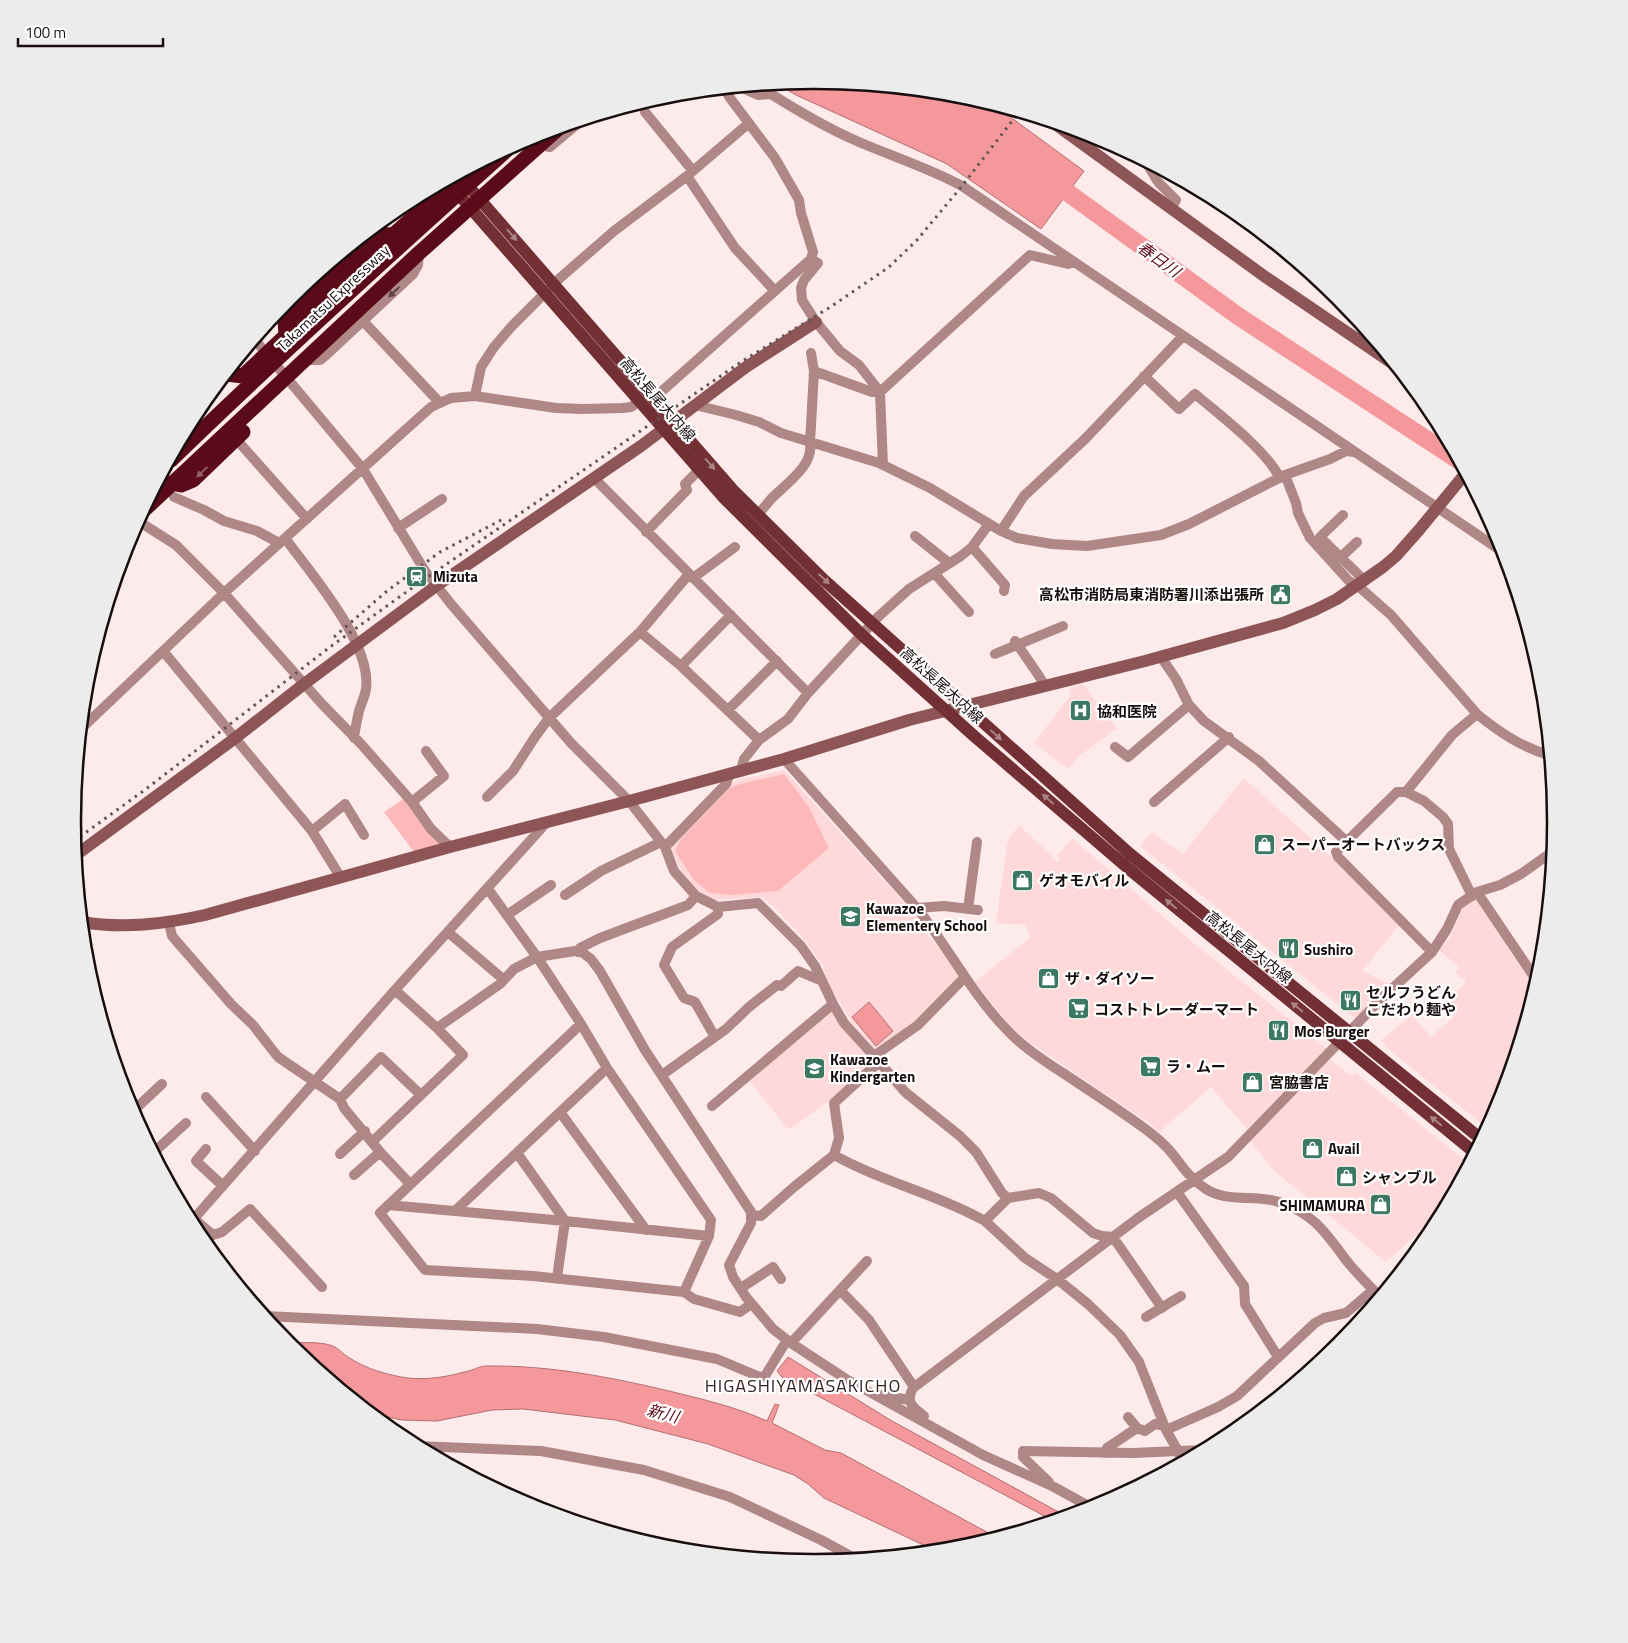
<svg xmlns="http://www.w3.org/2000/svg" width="1628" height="1643" viewBox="0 0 1628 1643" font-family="'Titillium Web','Noto Sans JP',sans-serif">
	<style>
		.built { fill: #ffd9d9 }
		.green { fill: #fdb8b9 }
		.water { fill: #f4989b; stroke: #b26f71 }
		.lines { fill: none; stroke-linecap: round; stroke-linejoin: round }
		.river { stroke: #f4989b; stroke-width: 18 }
		.street { stroke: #af8787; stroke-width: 10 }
		.secondary { stroke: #8d5556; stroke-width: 12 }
		.primary { stroke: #723035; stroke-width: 12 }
		.highway { stroke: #5a0a19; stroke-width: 15 }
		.rail { stroke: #625656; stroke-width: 3; stroke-dasharray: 2.5 5; stroke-linecap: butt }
		.oneway { fill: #aa8386 }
		.oneway2 { fill: #5c4444 }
		.oneway3 { fill: #94606a }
		.labels { text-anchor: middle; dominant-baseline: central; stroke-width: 4.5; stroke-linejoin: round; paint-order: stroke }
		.street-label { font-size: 15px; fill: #180e0e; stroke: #fff }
		.poi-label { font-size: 15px; font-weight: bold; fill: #180e0e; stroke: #fff; text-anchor: start }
		.water-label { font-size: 16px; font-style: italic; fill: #5c0b19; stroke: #fff }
		.quarter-label { font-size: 18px; letter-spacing: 1px; fill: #372223; stroke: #fff }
		.rim { fill: none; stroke: #180e0e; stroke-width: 2.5 }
	</style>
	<rect width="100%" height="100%" fill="#fdebeb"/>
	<!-- built -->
	<path class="built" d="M 1083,684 L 1117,728 L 1079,756 L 1068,769 L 1034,743 L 1071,695 L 1069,688 Z
		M 784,770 L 925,926 L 923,928 L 935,944 L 938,943 L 961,977 L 915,1022 L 876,1050 L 853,1024 L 830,987 L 822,964 L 803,938 L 776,909 L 762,897 L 715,900 L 706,897 L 694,887 L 681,870 L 672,851 L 673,842 L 728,786 L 737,780 Z
		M 1244,778 L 1330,856 L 1399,925 L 1362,971 L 1390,984 L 1356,1019 L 1140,846 L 1152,832 L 1183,854 Z
		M 1019,825 L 1058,862 L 1060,859 L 1057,856 L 1072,838 L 1196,945 L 1327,1049 L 1247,1129 L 1211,1087 L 1159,1132 L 1149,1123 L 1029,1042 L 1017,1032 L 1005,1020 L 975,982 L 1030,938 L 1026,925 L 996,923 L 1007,844 L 1010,837 Z
		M 1474,898 L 1476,899 L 1535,986 L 1499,1106 L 1487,1128 L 1388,1049 L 1381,1040 L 1412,1015 L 1431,1037 L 1456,1015 L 1444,1007 L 1466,981 L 1455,973 L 1459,967 L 1439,950 L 1450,938 L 1463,905 Z
		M 832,1009 L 873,1061 L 861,1074 L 830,1100 L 790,1129 L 786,1127 L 748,1079 Z
		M 1329,1059 L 1351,1075 L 1356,1073 L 1468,1163 L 1451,1196 L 1421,1231 L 1386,1262 L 1272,1169 L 1250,1140 Z"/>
	<!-- green -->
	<path class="green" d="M 784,774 L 809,807 L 829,848 L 778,891 L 731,895 L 710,893 L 694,880 L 675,851 L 681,839 L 730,788 L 740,784 Z
		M 405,798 L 443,843 L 414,852 L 384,812 Z"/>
	<!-- water -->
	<path class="water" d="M 814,80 L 959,94 L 994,105 L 1084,171 L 1041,229 L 947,164 L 796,95 L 777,84 Z
		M 869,1002 L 893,1031 L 876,1046 L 852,1017 Z
		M 287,1343 C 301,1343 319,1341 333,1346 C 338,1348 343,1354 348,1357 C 366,1369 387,1375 408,1378 C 426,1380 447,1377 464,1372 C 472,1371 479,1366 486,1366 C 548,1365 610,1377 669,1391 C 702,1399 736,1407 767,1421 L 775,1404 L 779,1405 L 772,1423 L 825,1450 L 841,1453 L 996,1537 L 958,1549 L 936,1551 L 824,1498 L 808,1484 L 794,1475 L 708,1444 L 615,1420 L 523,1409 L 492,1410 L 437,1421 L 402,1420 L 374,1414 Z
		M 788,1357 L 892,1421 L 1066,1516 L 1052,1520 L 782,1377 L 777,1371 Z"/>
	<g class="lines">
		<!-- river -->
		<path class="river" d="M 1049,179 L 1238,316 L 1458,460"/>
		<!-- street -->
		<path class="street" d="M 758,86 C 790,106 824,127 859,142 C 894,157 929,168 962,186 L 1503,552
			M 740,87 L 758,95 L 771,94
			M 645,112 L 693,171
			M 749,123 L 687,176 L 735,248 L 774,290
			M 540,145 L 550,147 L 581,121
			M 1146,162 L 1158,182 L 1176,200 L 1171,208
			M 811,259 L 818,263 L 804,280 L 801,288 L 802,300 L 816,322 L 840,351 L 859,365 L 880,392 L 883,465
			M 1314,277 L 1347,313 L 1350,311
			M 363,321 L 440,403
			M 255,340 L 363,469 L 425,571 L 451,604 L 571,743 L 629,801 L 665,847 L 674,871 L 696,896 L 718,907 L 758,903 L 801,946 L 815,966 L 833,1004 L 844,1023 L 874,1056
			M 303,360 L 320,360 L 325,356 L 413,274 L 418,265 L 419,253
			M 814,371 L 872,392 L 880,392 L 1030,255 L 1068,264 L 1074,262
			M 1144,376 L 1179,409 L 1195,394 C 1221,416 1265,449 1280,478
			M 475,396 L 481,367 L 494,347 L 512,326 L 560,278 L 614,231 L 687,176
			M 653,399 L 811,259 L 813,252 L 801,213 L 799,200 L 775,158 L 730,98 L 725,89
			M 695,405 L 736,415 L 759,422 L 781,433 L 879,463 L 930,488 L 1001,531 L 1017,538 L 1052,544 L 1087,546 L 1161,535 L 1189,524 L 1285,475 L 1330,459 L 1346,451 L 1354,452
			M 236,439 L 307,519
			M 1285,475 L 1296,503 L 1298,513 L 1310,538 L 1349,581 L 1358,586 L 1391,615 L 1477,714 C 1499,732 1521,747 1549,755
			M 594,478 L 808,693
			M 174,497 L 204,510 L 224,521 L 257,531 L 279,543
			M 757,515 C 763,510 767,503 773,497 C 787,483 814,465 810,443 L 814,371 L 811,353
			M 1343,515 L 1320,537 L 1365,581
			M 138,521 L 176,545 L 224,593 L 322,704 L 362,745 L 412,802 L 431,829 L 450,847
			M 398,528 L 442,499
			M 1001,531 L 1024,496 L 1085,439 L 1183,336
			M 646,532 L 687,490 L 685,484 L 699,470
			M 915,536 L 949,563
			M 285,538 C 311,574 372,643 366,689 C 365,696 361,704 359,711 C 357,720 355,729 354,738
			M 972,547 L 1005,585 L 1004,591
			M 1341,557 L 1357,542
			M 934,573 L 969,612
			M 693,578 L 735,547
			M 640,632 L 681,666 L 759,740
			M 1015,641 L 1039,676 L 1045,686
			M 163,651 L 312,831 L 341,878
			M 995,654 L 1063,626
			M 1161,657 L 1176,679 L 1189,705 L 1204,721 L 1259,761 L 1346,841
			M 681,666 L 731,615
			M 728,710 L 777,661
			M 82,728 L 224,593 L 431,407 L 451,398 L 475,396 L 556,408 L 582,409 L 623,408 L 631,407 L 639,401
			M 1115,747 L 1128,757 L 1189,705
			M 784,759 L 917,908 C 949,948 972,995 1009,1032 C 1024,1048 1044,1061 1063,1073 C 1090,1091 1118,1109 1144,1128 C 1155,1136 1167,1146 1175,1157 C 1184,1169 1192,1180 1206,1189 C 1227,1203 1256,1194 1279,1202 C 1313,1213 1326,1233 1346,1260 C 1356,1273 1368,1284 1379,1296
			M 741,770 L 744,759 L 759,740 L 788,719 L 808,693 L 879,616 L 909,589 L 961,556 L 972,547 L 989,524
			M 1406,792 L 1424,801 L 1443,817 L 1448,824 L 1449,849 L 1472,896
			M 487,797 L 513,771 L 535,737 L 549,718 L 640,632 L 689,574
			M 412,802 L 444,776 L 426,751
			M 1154,802 L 1229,737
			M 312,831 L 345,804 L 364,835
			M 665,847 L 726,784 L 730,773
			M 488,889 L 537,957 L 575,951 L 583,953 L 591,959 L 600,971 L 645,1050 L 751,1212 L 751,1223 L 729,1265 L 733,1277 L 746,1297 L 773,1329 L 791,1343 L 846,1379 L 983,1455 L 1054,1487 L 1092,1508
			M 1477,892 L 1537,981
			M 565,895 L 601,871 L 661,842
			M 917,908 L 944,906 L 978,910
			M 968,909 L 977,842
			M 507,915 L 551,885
			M 169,923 L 172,936 L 231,1004 L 253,1025 L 278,1057 L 340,1099 L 344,1108 L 380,1152 L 410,1184
			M 449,933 L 503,979
			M 578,952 L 580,948 L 600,938 L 688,905 L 696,896
			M 1432,952 L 1338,857 L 1336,852 L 1397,792 L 1406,792 L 1452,735 L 1477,714
			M 965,977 L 918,1025 L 874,1056 L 905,1092 L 960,1136 L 976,1152 L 1002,1193 L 1008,1198 L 1039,1193 L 1051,1198 L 1093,1233 L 1102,1236 L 1113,1237 L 1162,1308
			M 395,990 L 437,1028
			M 715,1037 L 695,1002 L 684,998 L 664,965 L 672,947 L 718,914 L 718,907
			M 662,1075 L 726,1029 L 749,1007 L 777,985 L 781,986 L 798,971 L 822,981
			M 421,1095 L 463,1055 L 437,1028 L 500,984 L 514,969 L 537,957 L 581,1024 L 607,1068 L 711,1220 L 709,1236 L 684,1292 L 533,1276 L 425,1270 L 380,1213 L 581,1024
			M 206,1097 L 255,1151
			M 340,1099 L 381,1057 L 421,1095 L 373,1141
			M 712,1106 L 833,1004
			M 132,1112 L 162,1084
			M 560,1112 L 646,1230
			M 206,1149 L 196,1161 L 223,1186
			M 154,1152 L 186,1123
			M 517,1153 L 565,1221 L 709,1236
			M 340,1154 L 365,1131
			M 834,1155 L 839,1138 L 834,1103 L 879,1062
			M 354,1175 L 380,1152
			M 1177,1192 L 1244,1286 L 1245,1304 L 1278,1357
			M 388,1205 L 565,1221 L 557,1278
			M 455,1211 L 607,1068
			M 186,1212 L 213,1235 L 222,1232 L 250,1209 L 322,1287
			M 751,1215 L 761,1216 L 794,1187 L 834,1155 C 882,1182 937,1194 985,1221 L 1008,1198
			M 985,1221 L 1025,1258 L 1057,1279 L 1088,1304 L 1120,1335 L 1139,1362 L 1166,1430
			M 191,1222 L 395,990 L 548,821
			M 741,1288 L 773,1267 L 781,1279
			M 840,1290 L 869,1320 L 914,1387
			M 684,1292 L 694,1299 L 740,1312 L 751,1304
			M 265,1316 L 537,1329 L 604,1337 L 717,1359 L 760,1377 L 765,1376 L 787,1340
			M 1146,1317 L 1181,1296
			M 791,1343 L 867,1261
			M 880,1395 L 909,1400
			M 924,1416 C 913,1407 905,1403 913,1388 L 1138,1218 L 1228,1157 L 1382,998 L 1432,952 L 1447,929 L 1458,905 L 1477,892 L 1500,885 L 1521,874 L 1552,852
			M 1128,1417 L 1137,1428 L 1145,1431 L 1155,1424 L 1165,1426
			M 417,1446 L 541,1451 L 644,1470 L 730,1497 L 821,1540 L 856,1559
			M 1105,1453 L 1107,1448 L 1137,1428
			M 1182,1462 L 1178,1451 L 1204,1450
			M 1049,1482 L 1023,1457 L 1023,1451 L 1133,1453 L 1178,1451 L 1166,1430 L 1218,1407 L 1237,1396 L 1315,1323 L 1324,1318 L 1346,1313 L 1373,1290"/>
		<!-- secondary -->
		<path class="secondary" d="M 1055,124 L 1264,276 L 1392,363
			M 76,855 L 234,739 L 304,684 L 436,586 L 641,446 L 746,367 L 816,322
			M 82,922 C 124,929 164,924 205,915 L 450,847 L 629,801 L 784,759 L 909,720 L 1145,661 L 1283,623 L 1315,610 L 1337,599 L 1383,567 L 1396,556 L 1419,530 L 1465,474"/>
		<!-- primary -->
		<path class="primary" d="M 461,178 L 733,490 L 824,580 L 1130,854 L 1481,1139
			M 453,188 L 724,498 L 862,635 L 974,736 L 1129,869 L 1474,1152"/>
		<!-- highway -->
		<path class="highway" d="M 286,335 L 285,320 L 289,313 L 373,234 L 393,235
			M 226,374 L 243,376
			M 244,375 L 393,235 L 465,171
			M 171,460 C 281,353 395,250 509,148
			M 171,483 L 181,485 L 193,480 L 243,432
			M 144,510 L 419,253 L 559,128"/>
		<!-- rail -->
		<path class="rail" d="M 334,637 L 387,591 L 440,552 L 505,518
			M 74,841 L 146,789 L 330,647 L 416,585 L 741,362 L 832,306 L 889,267 L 917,240 L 962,186 L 1019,112"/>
	</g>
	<!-- one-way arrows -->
	<defs><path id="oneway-solid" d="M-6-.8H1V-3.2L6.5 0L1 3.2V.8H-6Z" transform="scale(1.25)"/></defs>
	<g class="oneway">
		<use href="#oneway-solid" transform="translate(512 235) rotate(49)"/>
		<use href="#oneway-solid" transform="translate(710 464) rotate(49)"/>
		<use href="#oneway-solid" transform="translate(824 579) rotate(43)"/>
		<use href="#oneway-solid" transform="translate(996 735) rotate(42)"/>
		<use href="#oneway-solid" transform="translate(1048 799) rotate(-139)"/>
		<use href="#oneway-solid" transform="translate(1171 904) rotate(-140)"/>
		<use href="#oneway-solid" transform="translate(1297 1007) rotate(-141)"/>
		<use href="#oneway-solid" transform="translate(1436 1121) rotate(-141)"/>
	</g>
	<use class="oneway2" href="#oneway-solid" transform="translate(394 292) rotate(137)"/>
	<use class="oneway3" href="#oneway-solid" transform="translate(202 472) rotate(136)"/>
	<!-- icons -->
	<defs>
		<symbol id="station-square" viewBox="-11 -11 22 22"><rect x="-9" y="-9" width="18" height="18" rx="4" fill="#3c7862" stroke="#fff"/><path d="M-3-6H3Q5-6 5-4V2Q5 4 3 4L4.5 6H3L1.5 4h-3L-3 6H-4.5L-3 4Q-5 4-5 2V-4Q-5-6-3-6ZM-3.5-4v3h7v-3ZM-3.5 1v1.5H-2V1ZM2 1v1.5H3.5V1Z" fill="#fff"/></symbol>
		<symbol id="civic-square" viewBox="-11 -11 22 22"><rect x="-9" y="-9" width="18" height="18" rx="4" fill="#3c7862" stroke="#fff"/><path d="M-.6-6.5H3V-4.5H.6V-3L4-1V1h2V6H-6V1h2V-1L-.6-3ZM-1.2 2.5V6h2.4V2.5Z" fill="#fff"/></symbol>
		<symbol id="hospital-square" viewBox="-11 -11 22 22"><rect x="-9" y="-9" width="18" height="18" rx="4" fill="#3c7862" stroke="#fff"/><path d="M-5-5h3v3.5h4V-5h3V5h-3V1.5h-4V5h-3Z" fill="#fff"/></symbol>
		<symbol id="shop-square" viewBox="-11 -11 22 22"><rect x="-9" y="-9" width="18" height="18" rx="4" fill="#3c7862" stroke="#fff"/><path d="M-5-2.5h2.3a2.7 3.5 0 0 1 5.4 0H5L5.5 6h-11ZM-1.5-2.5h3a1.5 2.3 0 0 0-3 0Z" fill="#fff"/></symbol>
		<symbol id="school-square" viewBox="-11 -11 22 22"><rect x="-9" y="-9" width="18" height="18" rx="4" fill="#3c7862" stroke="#fff"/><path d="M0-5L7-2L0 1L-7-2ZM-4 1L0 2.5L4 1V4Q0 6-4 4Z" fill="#fff"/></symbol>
		<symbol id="restaurant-square" viewBox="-11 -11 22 22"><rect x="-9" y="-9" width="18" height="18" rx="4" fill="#3c7862" stroke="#fff"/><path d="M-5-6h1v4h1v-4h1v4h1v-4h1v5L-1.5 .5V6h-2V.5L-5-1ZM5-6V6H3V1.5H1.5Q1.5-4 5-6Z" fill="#fff"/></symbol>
		<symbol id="supermarket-square" viewBox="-11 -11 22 22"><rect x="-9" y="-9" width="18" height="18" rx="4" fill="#3c7862" stroke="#fff"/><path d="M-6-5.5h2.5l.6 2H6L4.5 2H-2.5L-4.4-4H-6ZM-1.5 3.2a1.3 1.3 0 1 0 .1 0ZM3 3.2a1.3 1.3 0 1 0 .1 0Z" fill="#fff"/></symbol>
	</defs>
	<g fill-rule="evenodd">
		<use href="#station-square" x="404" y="564" width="25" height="25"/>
		<use href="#civic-square" x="1268" y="582" width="25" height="25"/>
		<use href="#hospital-square" x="1068" y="698" width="25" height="25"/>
		<use href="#shop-square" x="1252" y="832" width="25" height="25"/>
		<use href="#shop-square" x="1010" y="868" width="25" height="25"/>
		<use href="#school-square" x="838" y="904" width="25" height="25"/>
		<use href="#restaurant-square" x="1276" y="936" width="25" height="25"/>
		<use href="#shop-square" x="1036" y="966" width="25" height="25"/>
		<use href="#restaurant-square" x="1338" y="988" width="25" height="25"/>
		<use href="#supermarket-square" x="1066" y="996" width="25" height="25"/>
		<use href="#restaurant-square" x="1266" y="1018" width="25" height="25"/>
		<use href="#supermarket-square" x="1138" y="1054" width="25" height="25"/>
		<use href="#school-square" x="802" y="1056" width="25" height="25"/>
		<use href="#shop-square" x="1240" y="1070" width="25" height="25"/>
		<use href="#shop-square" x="1300" y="1136" width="25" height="25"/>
		<use href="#shop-square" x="1334" y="1164" width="25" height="25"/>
		<use href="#shop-square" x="1368" y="1192" width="25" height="25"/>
	</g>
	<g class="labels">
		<!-- street labels -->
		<g class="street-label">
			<text transform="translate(333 298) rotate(-43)">Takamatsu Expressway</text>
			<text transform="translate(658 399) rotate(49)">高松長尾大内線</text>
			<text transform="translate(942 685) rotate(42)">高松長尾大内線</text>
			<text transform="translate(1249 947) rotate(39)">高松長尾大内線</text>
		</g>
		<!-- poi labels -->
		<g class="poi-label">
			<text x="433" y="576">Mizuta</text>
			<text x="1264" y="594" text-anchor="end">高松市消防局東消防署川添出張所</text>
			<text x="1097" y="711">協和医院</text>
			<text x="1281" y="844">スーパーオートバックス</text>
			<text x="1039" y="880">ゲオモバイル</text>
			<text x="866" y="908">Kawazoe<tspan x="866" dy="17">Elementery School</tspan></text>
			<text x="1304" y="949">Sushiro</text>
			<text x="1065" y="978">ザ・ダイソー</text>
			<text x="1366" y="992">セルフうどん<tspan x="1366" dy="17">こだわり麺や</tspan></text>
			<text x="1094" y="1009">コストトレーダーマート</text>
			<text x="1294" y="1031">Mos Burger</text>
			<text x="830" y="1059">Kawazoe<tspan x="830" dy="17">Kindergarten</tspan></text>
			<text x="1166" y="1066">ラ・ムー</text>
			<text x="1269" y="1082">宮脇書店</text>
			<text x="1328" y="1148">Avail</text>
			<text x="1362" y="1177">シャンブル</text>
			<text x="1365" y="1205" text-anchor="end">SHIMAMURA</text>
		</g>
		<!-- water labels -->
		<g class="water-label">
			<text transform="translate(1159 259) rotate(36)">春日川</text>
			<text transform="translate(663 1413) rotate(15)">新川</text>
		</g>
		<!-- quarter labels -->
		<g class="quarter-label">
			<text x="803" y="1385">HIGASHIYAMASAKICHO</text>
		</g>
	</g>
	<!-- crop -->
	<path d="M0 0H1628V1643H0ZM813 89H815A732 732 0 0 1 1547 821V822A732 732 0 0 1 815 1554H813A732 732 0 0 1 81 822V821A732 732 0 0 1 813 89Z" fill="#edecec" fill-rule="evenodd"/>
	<path class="rim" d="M813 89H815A732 732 0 0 1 1547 821V822A732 732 0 0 1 815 1554H813A732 732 0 0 1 81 822V821A732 732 0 0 1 813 89Z"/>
	<!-- scale -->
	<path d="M18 38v8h145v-8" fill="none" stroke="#180e0e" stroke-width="2.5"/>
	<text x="25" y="38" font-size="15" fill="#180e0e" stroke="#ffffff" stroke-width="4" paint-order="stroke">100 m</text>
</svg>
